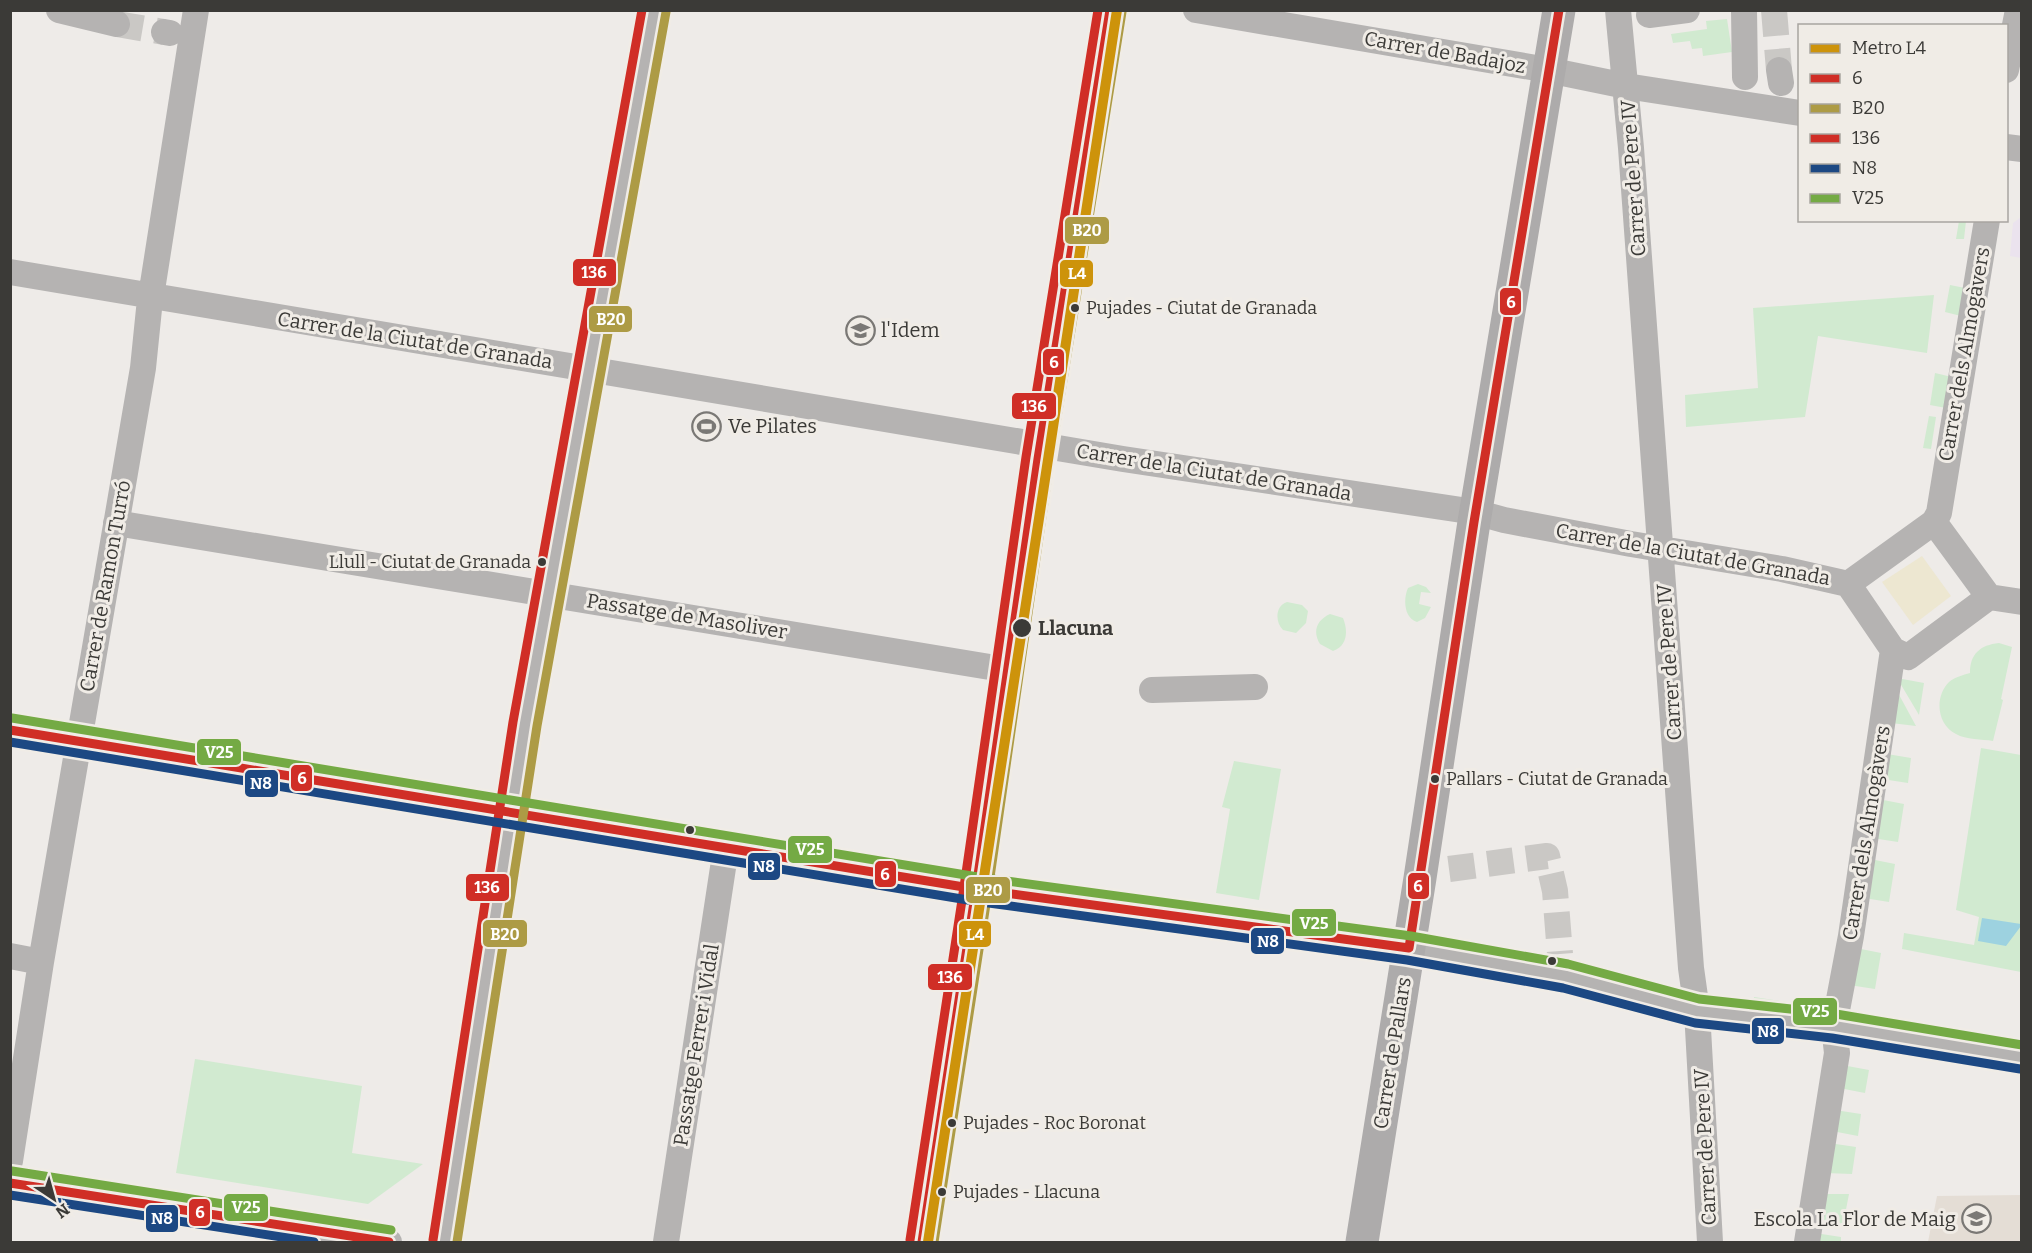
<svg xmlns="http://www.w3.org/2000/svg" width="2032" height="1253" viewBox="0 0 2032 1253" font-family="Bitter,serif">
	<style>
		.commercial { fill: #ebe3ee }
		.built { fill: #e4ddd5 }
		.green { fill: #d1ead0 }
		.sand { fill: #ede7d1 }
		.water { fill: #9dd2e0 }
		.lines { fill: none; stroke-linecap: round; stroke-linejoin: round }
		.minor-tunnel { stroke: #cac8c5; stroke-width: 26; stroke-dasharray: 26 13; stroke-linecap: butt }
		.minor { stroke: #b5b3b2; stroke-width: 26 }
		.major { stroke: #adabab; stroke-width: 33 }
		.bus-1-casing { stroke: #f0ece6; stroke-width: 14 }
		.bus-2-casing { stroke: #f0ece6; stroke-width: 14 }
		.bus-3-casing { stroke: #f0ece6; stroke-width: 14 }
		.bus-4-casing { stroke: #f0ece6; stroke-width: 14 }
		.bus-5-casing { stroke: #f0ece6; stroke-width: 14 }
		.bus-1 { stroke: #d02e26; stroke-width: 9 }
		.bus-2 { stroke: #ad9b45; stroke-width: 9 }
		.bus-3 { stroke: #d02e26; stroke-width: 9 }
		.bus-4 { stroke: #1c4883; stroke-width: 9 }
		.bus-5 { stroke: #74aa44; stroke-width: 9 }
		.metro-1-casing { stroke: #f0ece6; stroke-width: 15 }
		.metro-1 { stroke: #cd930b; stroke-width: 10 }
		.bus-dot { fill: #3b3a37; stroke: #f0ece6; stroke-width: 2 }
		.labels { text-anchor: middle; dominant-baseline: central; stroke-width: 6; stroke-linejoin: round; paint-order: stroke }
		.bus-label { font-size: 18px; fill: #3b3a37; stroke: #f0ece6; text-anchor: start }
		.street-label { font-size: 20px; fill: #3b3a37; stroke: #f0ece6 }
		.poi-label { font-size: 20px; fill: #3b3a37; stroke: #f0ece6; text-anchor: start }
		.stop-label { font-size: 20px; font-weight: bold; fill: #3b3a37; stroke: #f0ece6; text-anchor: start }
		.line-badge { stroke: #f0ece6; stroke-width: 2 }
		.badge-label { font-size: 16px; text-anchor: middle; font-weight: bold; fill: #fff }
	</style>
	<rect width="100%" height="100%" fill="#eeebe8"/>
	<!-- commercial -->
	<path class="commercial" d="M 2021,217 L 2021,258 L 2010,256 L 2013,223 Z"/>
	<!-- built -->
	<path class="built" d="M 2021,1195 L 2021,1242 L 1928,1242 L 1937,1196 Z"/>
	<!-- green -->
	<path class="green" d="M 1727,19 L 1732,52 L 1703,56 L 1702,48 L 1692,49 L 1690,41 L 1673,43 L 1671,34 L 1707,29 L 1706,21 Z
		M 1959,221 L 1966,221 L 1964,239 L 1956,239 Z
		M 1950,285 L 1965,288 L 1961,316 L 1945,312 Z
		M 1934,295 L 1927,353 L 1818,336 L 1805,417 L 1686,427 L 1685,395 L 1758,388 L 1753,308 Z
		M 1935,373 L 1952,377 L 1946,408 L 1930,405 Z
		M 1929,416 L 1936,417 L 1931,449 L 1923,448 Z
		M 1418,584 L 1426,587 L 1431,593 L 1421,592 L 1419,604 L 1431,607 L 1425,618 L 1417,622 C 1404,618 1403,599 1408,588 Z
		M 1287,602 L 1302,605 L 1308,611 L 1306,623 L 1296,633 L 1283,630 C 1275,622 1275,606 1287,602 Z
		M 1330,614 L 1343,618 C 1348,630 1348,646 1333,651 L 1320,644 C 1312,631 1317,620 1330,614 Z
		M 1999,643 L 2012,647 L 2001,699 L 2003,700 L 1993,741 C 1982,739 1966,740 1956,734 C 1937,725 1934,697 1949,682 C 1955,677 1963,675 1970,673 C 1970,654 1980,645 1999,643 Z
		M 1897,678 L 1924,683 L 1919,715 Z
		M 1897,691 L 1916,726 L 1891,723 Z
		M 1981,748 L 2021,755 L 2021,972 L 1902,949 L 1904,933 L 1974,945 L 1979,917 L 1956,910 Z
		M 1887,754 L 1911,758 L 1908,783 L 1882,779 Z
		M 1234,761 L 1281,769 L 1259,900 L 1216,893 L 1230,809 L 1222,807 Z
		M 1878,799 L 1904,804 L 1898,842 L 1872,838 Z
		M 1870,859 L 1895,864 L 1889,902 L 1864,898 Z
		M 1856,948 L 1881,953 L 1875,989 L 1849,985 Z
		M 1754,997 L 1787,1002 L 1786,1006 L 1754,1001 Z
		M 1890,1017 L 1921,1022 L 1920,1027 L 1889,1021 Z
		M 195,1059 L 362,1086 L 352,1153 L 423,1164 L 368,1204 L 176,1173 Z
		M 1842,1065 L 1869,1070 L 1865,1093 L 1839,1088 Z
		M 1835,1110 L 1861,1114 L 1858,1136 L 1832,1131 Z
		M 1829,1143 L 1856,1147 L 1852,1174 L 1825,1173 Z
		M 1821,1194 L 1849,1194 L 1843,1225 L 1817,1221 Z
		M 1815,1233 L 1841,1237 L 1841,1242 L 1813,1242 Z"/>
	<!-- sand -->
	<path class="sand" d="M 1922,556 L 1951,596 L 1913,625 L 1882,582 Z"/>
	<!-- water -->
	<path class="water" d="M 1982,918 L 2021,924 L 2021,926 L 2006,946 L 1978,941 Z"/>
	<g class="lines">
		<!-- minor-tunnel -->
		<path class="minor-tunnel" d="M 1774,10 L 1779,70
			M 117,24 L 164,32
			M 1449,869 L 1547,856 L 1555,891 L 1560,954"/>
		<!-- minor -->
		<path class="minor" d="M 59,10 L 117,24
			M 1196,10 L 1548,70 L 1626,86 L 1800,113
			M 1618,10 L 1631,148 L 1691,968 L 1697,1011 L 1710,1242
			M 1744,10 L 1745,77
			M 1649,15 L 1687,10
			M 164,32 L 170,33
			M 1779,70 L 1781,83
			M 2006,70 L 2018,10
			M 2006,147 L 2022,149
			M 10,272 L 1123,459 L 1475,512 L 1504,520 L 1631,544 L 1782,569 L 1848,584
			M 1934,522 L 1989,597
			M 116,523 L 1008,670
			M 1848,584 L 1934,522 L 1939,513 L 1987,220
			M 1989,597 L 2022,602
			M 1893,650 L 1908,657 L 1989,597
			M 1152,690 L 1255,687
			M 10,730 L 976,889 L 1409,948 L 1566,976 L 1697,1011 L 1834,1026 L 2022,1057
			M 10,956 L 41,962
			M 10,1161 L 41,962 L 143,368 L 149,309 L 196,10
			M 10,1183 L 389,1242
			M 445,1242 L 525,724 L 654,10
			M 666,1242 L 726,848
			M 922,1242 L 976,889 L 1038,459 L 1110,10
			M 1807,1242 L 1837,1053 L 1834,1026 L 1851,936 L 1893,650 L 1848,584"/>
		<!-- major -->
		<path class="major" d="M 1362,1242 L 1420,878 L 1474,522 L 1559,10"/>
		<defs>
			<path id="bus-1" d="M 10,730 L 976,889 L 1409,948 L 1474,522 L 1559,10
				M 10,1183 L 389,1242
				M 922,1242 L 976,889 L 1038,459 L 1110,10"/>
			<path id="bus-2" d="M 457,1242 L 537,726 L 666,12
				M 934,1242 L 988,891 L 1050,461 L 1122,12"/>
			<path id="bus-3" d="M 433,1240 L 513,722 L 642,10
				M 910,1240 L 964,887 L 1026,457 L 1098,10"/>
			<path id="bus-4" d="M 10,742 L 974,901 L 1407,960 L 1563,988 L 1695,1023 L 1832,1038 L 2020,1069
				M 10,1195 L 314,1242"/>
			<path id="bus-5" d="M 12,718 L 978,877 L 1411,936 L 1568,964 L 1699,999 L 1836,1014 L 2022,1045
				M 12,1171 L 391,1230"/>
		</defs>
		<!-- bus-1 casing -->
		<use href="#bus-1" class="bus-1-casing"/>
		<!-- bus-2 casing -->
		<use href="#bus-2" class="bus-2-casing"/>
		<!-- bus-3 casing -->
		<use href="#bus-3" class="bus-3-casing"/>
		<!-- bus-4 casing -->
		<use href="#bus-4" class="bus-4-casing"/>
		<!-- bus-5 casing -->
		<use href="#bus-5" class="bus-5-casing"/>
		<!-- bus-1 -->
		<use href="#bus-1" class="bus-1"/>
		<!-- bus-2 -->
		<use href="#bus-2" class="bus-2"/>
		<!-- bus-3 -->
		<use href="#bus-3" class="bus-3"/>
		<!-- bus-4 -->
		<use href="#bus-4" class="bus-4"/>
		<!-- bus-5 -->
		<use href="#bus-5" class="bus-5"/>
		<defs>
			<path id="metro-1" d="M 928,1242 L 1117,10"/>
		</defs>
		<!-- metro-1 casing -->
		<use href="#metro-1" class="metro-1-casing"/>
		<!-- metro-1 -->
		<use href="#metro-1" class="metro-1"/>
	</g>
	<!-- icons -->
	<defs>
		<symbol id="university-ring" viewBox="-11 -11 22 22"><circle r="9.5" fill="#f0ece6" stroke="#7a7875" stroke-width="1.5"/><path d="M0-5L7-2L0 1L-7-2ZM-4 1L0 2.5L4 1V4Q0 6-4 4Z" fill="#7a7875"/></symbol>
		<symbol id="stadium-ring" viewBox="-11 -11 22 22"><circle r="9.5" fill="#f0ece6" stroke="#7a7875" stroke-width="1.5"/><path d="M0-5a6.5 5 0 1 0 0 10a6.5 5 0 1 0 0-10ZM-3.5-1.8h7v3.6h-7Z" fill="#7a7875"/></symbol>
		<symbol id="school-ring" viewBox="-11 -11 22 22"><circle r="9.5" fill="#f0ece6" stroke="#7a7875" stroke-width="1.5"/><path d="M0-5L7-2L0 1L-7-2ZM-4 1L0 2.5L4 1V4Q0 6-4 4Z" fill="#7a7875"/></symbol>
	</defs>
	<g fill-rule="evenodd">
		<use href="#university-ring" x="844" y="314" width="33" height="33"/>
		<use href="#stadium-ring" x="690" y="410" width="33" height="33"/>
		<use href="#school-ring" x="1960" y="1202" width="33" height="33"/>
	</g>
	<!-- markers -->
	<g class="bus-dot">
		<circle cx="1075" cy="308" r="5"/>
		<circle cx="542" cy="562" r="5"/>
		<circle cx="1022" cy="628" r="10"/>
		<circle cx="1435" cy="779" r="5"/>
		<circle cx="690" cy="830" r="5"/>
		<circle cx="1552" cy="961" r="5"/>
		<circle cx="952" cy="1123" r="5"/>
		<circle cx="942" cy="1192" r="5"/>
	</g>
	<g class="labels">
		<!-- bus labels -->
		<g class="bus-label">
			<text x="1086" y="308">Pujades - Ciutat de Granada</text>
			<text x="531" y="562" text-anchor="end">Llull - Ciutat de Granada</text>
			<text x="1446" y="779">Pallars - Ciutat de Granada</text>
			<text x="963" y="1123">Pujades - Roc Boronat</text>
			<text x="953" y="1192">Pujades - Llacuna</text>
		</g>
		<!-- street labels -->
		<g class="street-label">
			<text transform="translate(1445 52) rotate(10)">Carrer de Badajoz</text>
			<text transform="translate(1633 178) rotate(-94)">Carrer de Pere IV</text>
			<text transform="translate(415 340) rotate(9)">Carrer de la Ciutat de Granada</text>
			<text transform="translate(1964 354) rotate(-80)">Carrer dels Almogàvers</text>
			<text transform="translate(1214 472) rotate(9)">Carrer de la Ciutat de Granada</text>
			<text transform="translate(1693 554) rotate(10)">Carrer de la Ciutat de Granada</text>
			<text transform="translate(105 586) rotate(-80)">Carrer de Ramon Turró</text>
			<text transform="translate(687 616) rotate(9)">Passatge de Masoliver</text>
			<text transform="translate(1669 662) rotate(-94)">Carrer de Pere IV</text>
			<text transform="translate(1866 833) rotate(-81)">Carrer dels Almogàvers</text>
			<text transform="translate(696 1045) rotate(-81)">Passatge Ferrer i Vidal</text>
			<text transform="translate(1392 1053) rotate(-81)">Carrer de Pallars</text>
			<text transform="translate(1705 1147) rotate(-93)">Carrer de Pere IV</text>
		</g>
		<!-- poi labels -->
		<g class="poi-label">
			<text x="881" y="330">l'Idem</text>
			<text x="728" y="426">Ve Pilates</text>
			<text x="1956" y="1219" text-anchor="end">Escola La Flor de Maig</text>
		</g>
		<!-- stop labels -->
		<g class="stop-label">
			<text x="1038" y="628">Llacuna</text>
		</g>
	</g>
	<g class="line-badge">
		<rect x="1064" y="216" width="46" height="29" rx="6" fill="#ad9b45"/>
		<rect x="572" y="258" width="45" height="29" rx="6" fill="#d02e26"/>
		<rect x="1059" y="259" width="35" height="29" rx="6" fill="#cd930b"/>
		<rect x="1499" y="287" width="23" height="29" rx="6" fill="#d02e26"/>
		<rect x="588" y="305" width="45" height="28" rx="6" fill="#ad9b45"/>
		<rect x="1042" y="348" width="23" height="28" rx="6" fill="#d02e26"/>
		<rect x="1011" y="392" width="46" height="28" rx="6" fill="#d02e26"/>
		<rect x="196" y="738" width="46" height="28" rx="6" fill="#74aa44"/>
		<rect x="290" y="764" width="23" height="28" rx="6" fill="#d02e26"/>
		<rect x="244" y="769" width="35" height="29" rx="6" fill="#1c4883"/>
		<rect x="787" y="835" width="46" height="29" rx="6" fill="#74aa44"/>
		<rect x="747" y="852" width="34" height="29" rx="6" fill="#1c4883"/>
		<rect x="874" y="860" width="23" height="28" rx="6" fill="#d02e26"/>
		<rect x="1407" y="872" width="23" height="28" rx="6" fill="#d02e26"/>
		<rect x="465" y="873" width="45" height="29" rx="6" fill="#d02e26"/>
		<rect x="965" y="876" width="46" height="28" rx="6" fill="#ad9b45"/>
		<rect x="1291" y="908" width="46" height="29" rx="6" fill="#74aa44"/>
		<rect x="482" y="919" width="46" height="29" rx="6" fill="#ad9b45"/>
		<rect x="958" y="920" width="34" height="28" rx="6" fill="#cd930b"/>
		<rect x="1250" y="927" width="35" height="28" rx="6" fill="#1c4883"/>
		<rect x="927" y="963" width="46" height="28" rx="6" fill="#d02e26"/>
		<rect x="1792" y="997" width="46" height="29" rx="6" fill="#74aa44"/>
		<rect x="1751" y="1017" width="34" height="28" rx="6" fill="#1c4883"/>
		<rect x="223" y="1193" width="46" height="29" rx="6" fill="#74aa44"/>
		<rect x="188" y="1198" width="23" height="29" rx="6" fill="#d02e26"/>
		<rect x="145" y="1204" width="34" height="29" rx="6" fill="#1c4883"/>
	</g>
	<g class="badge-label">
		<text x="1087" y="236">B20</text>
		<text x="594" y="278">136</text>
		<text x="1077" y="279">L4</text>
		<text x="1511" y="308">6</text>
		<text x="611" y="325">B20</text>
		<text x="1054" y="368">6</text>
		<text x="1034" y="412">136</text>
		<text x="219" y="758">V25</text>
		<text x="302" y="784">6</text>
		<text x="261" y="789">N8</text>
		<text x="810" y="855">V25</text>
		<text x="764" y="872">N8</text>
		<text x="885" y="880">6</text>
		<text x="1418" y="892">6</text>
		<text x="487" y="893">136</text>
		<text x="988" y="896">B20</text>
		<text x="1314" y="929">V25</text>
		<text x="505" y="940">B20</text>
		<text x="975" y="940">L4</text>
		<text x="1268" y="947">N8</text>
		<text x="950" y="983">136</text>
		<text x="1815" y="1017">V25</text>
		<text x="1768" y="1037">N8</text>
		<text x="246" y="1213">V25</text>
		<text x="200" y="1218">6</text>
		<text x="162" y="1224">N8</text>
	</g>
	<!-- border -->
	<rect width="2032" height="1253" fill="none" stroke="#3b3a37" stroke-width="24"/>
	<!-- legend -->
	<rect x="1798" y="24" width="210" height="198" fill="#f0ece6" stroke="#a8a5a0" stroke-width="1.5"/>
	<rect x="1810" y="44" width="30" height="9" fill="#cd930b" stroke="#a8a5a0" stroke-width="1.5"/>
	<text x="1852" y="54" font-size="18" fill="#3b3a37">Metro L4</text>
	<rect x="1810" y="74" width="30" height="9" fill="#d02e26" stroke="#a8a5a0" stroke-width="1.5"/>
	<text x="1852" y="84" font-size="18" fill="#3b3a37">6</text>
	<rect x="1810" y="104" width="30" height="9" fill="#ad9b45" stroke="#a8a5a0" stroke-width="1.5"/>
	<text x="1852" y="114" font-size="18" fill="#3b3a37">B20</text>
	<rect x="1810" y="134" width="30" height="9" fill="#d02e26" stroke="#a8a5a0" stroke-width="1.5"/>
	<text x="1852" y="144" font-size="18" fill="#3b3a37">136</text>
	<rect x="1810" y="164" width="30" height="9" fill="#1c4883" stroke="#a8a5a0" stroke-width="1.5"/>
	<text x="1852" y="174" font-size="18" fill="#3b3a37">N8</text>
	<rect x="1810" y="194" width="30" height="9" fill="#74aa44" stroke="#a8a5a0" stroke-width="1.5"/>
	<text x="1852" y="204" font-size="18" fill="#3b3a37">V25</text>
	<!-- north arrow -->
	<g transform="translate(54 1199) rotate(144)" stroke="#f0ece6" stroke-width="4.5" paint-order="stroke">
	<path d="M0-4.5L10 22L0 15L-10 22Z" fill="#3b3a37"/>
	<text y="-9" font-size="16" font-weight="bold" text-anchor="middle" fill="#3b3a37">N</text>
	</g>
</svg>
